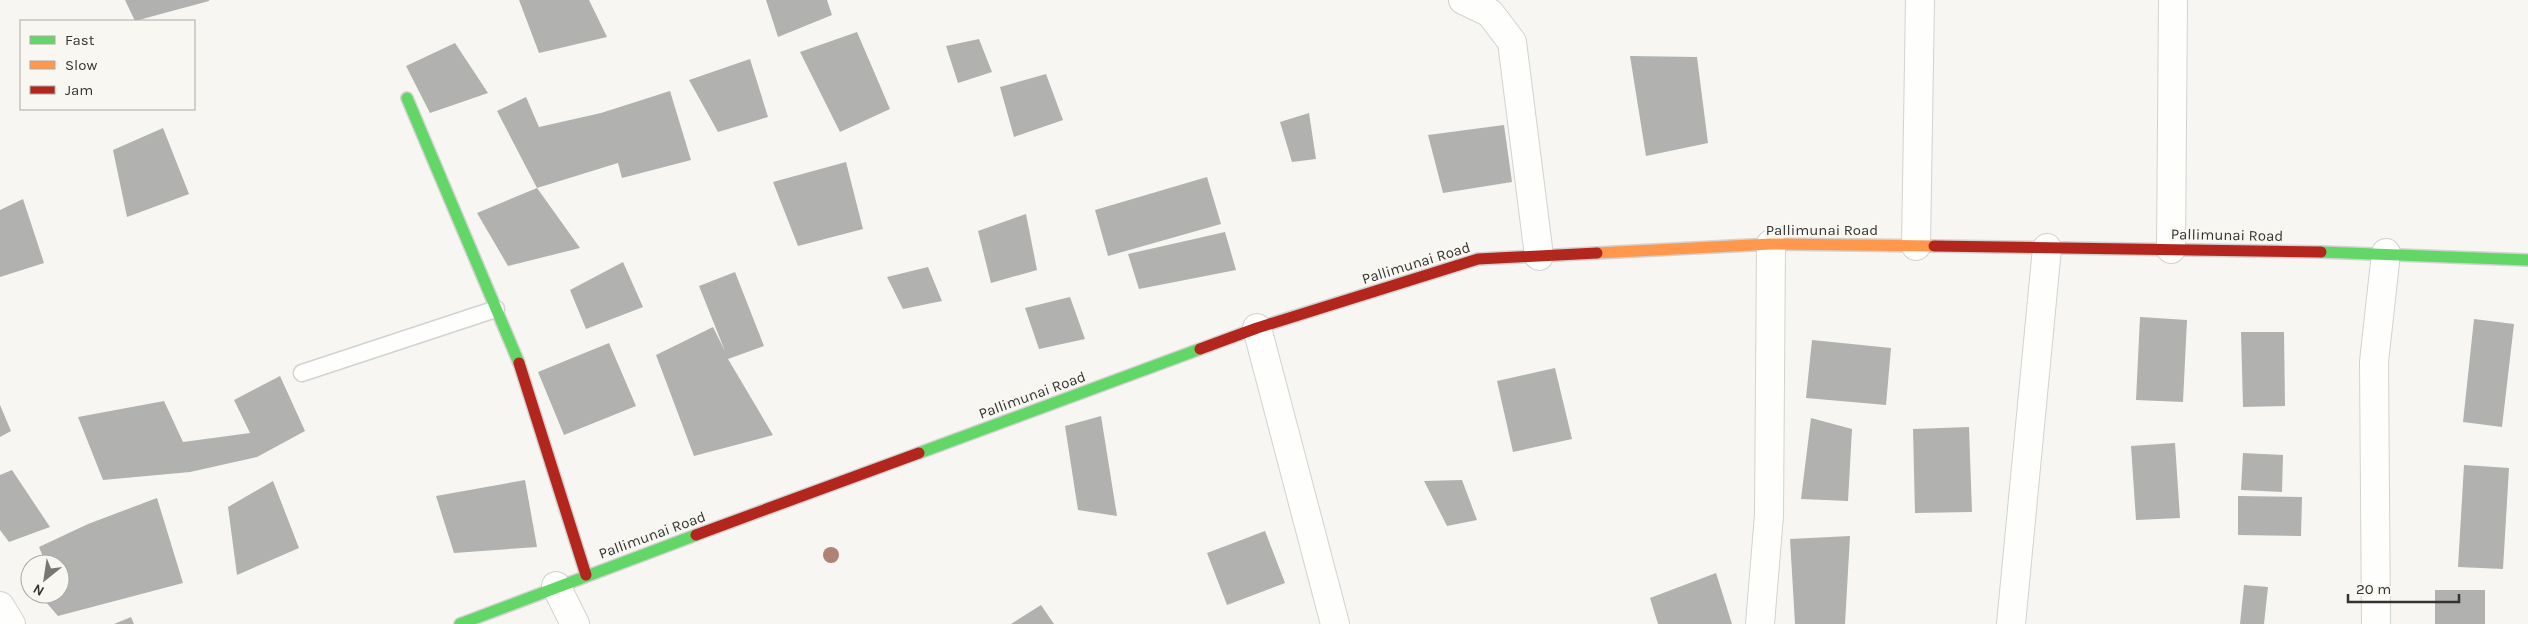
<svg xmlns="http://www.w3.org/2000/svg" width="2528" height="624" viewBox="0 0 2528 624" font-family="Karla,sans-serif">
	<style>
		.building { fill: #b1b1af }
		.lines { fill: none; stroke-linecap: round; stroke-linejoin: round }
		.lane-casing { stroke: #d2d2d0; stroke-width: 19 }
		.street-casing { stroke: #d2d2d0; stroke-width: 30 }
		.fast-casing { stroke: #d2d2d0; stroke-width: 14 }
		.slow-casing { stroke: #d2d2d0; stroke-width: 14 }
		.jam-casing { stroke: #d2d2d0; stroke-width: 14 }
		.lane { stroke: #fefefd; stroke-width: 16 }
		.street { stroke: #fefefd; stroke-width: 28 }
		.fast { stroke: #63d668; stroke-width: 11 }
		.slow { stroke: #ff974d; stroke-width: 11 }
		.jam { stroke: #b3261e; stroke-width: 11 }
		.tree { fill: #af8276 }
		.labels { text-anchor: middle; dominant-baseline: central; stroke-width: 5; stroke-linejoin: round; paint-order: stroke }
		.street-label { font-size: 15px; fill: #343331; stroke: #f8f7f2 }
	</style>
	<rect width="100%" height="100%" fill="#f7f6f3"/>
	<!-- building -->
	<path class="building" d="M 125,0 L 209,0 L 209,1 L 135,21 Z
		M 519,0 L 589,0 L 607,37 L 539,53 Z
		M 766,0 L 827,0 L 832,15 L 778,37 Z
		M 857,32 L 890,109 L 840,132 L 800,52 Z
		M 979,39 L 992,72 L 958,83 L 946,46 Z
		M 455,43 L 488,93 L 430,113 L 406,66 Z
		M 1630,56 L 1697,57 L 1708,143 L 1646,156 Z
		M 750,59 L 768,117 L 718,132 L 689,80 Z
		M 1046,74 L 1063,120 L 1014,137 L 1000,87 Z
		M 670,91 L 691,160 L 622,178 L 618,163 L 537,188 L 497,111 L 526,97 L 539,127 L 601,113 Z
		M 1309,113 L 1316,159 L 1292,162 L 1280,122 Z
		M 1504,125 L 1512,182 L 1443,193 L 1428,135 Z
		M 163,128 L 189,194 L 127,217 L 113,150 Z
		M 846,162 L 863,229 L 798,246 L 773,182 Z
		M 1207,177 L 1221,224 L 1108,256 L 1095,210 Z
		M 537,188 L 580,248 L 508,266 L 477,213 Z
		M 23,199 L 44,263 L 0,277 L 0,210 Z
		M 1026,214 L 1037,270 L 991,283 L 978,231 Z
		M 1225,232 L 1236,270 L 1139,289 L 1128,254 Z
		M 623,262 L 643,307 L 586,329 L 570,290 Z
		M 928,267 L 942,301 L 903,309 L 887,277 Z
		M 735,272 L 764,346 L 728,359 L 773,435 L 694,456 L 656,355 L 713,327 L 725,351 L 699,286 Z
		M 1070,297 L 1085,339 L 1039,349 L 1025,308 Z
		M 2140,317 L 2187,320 L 2183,402 L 2136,400 Z
		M 2474,319 L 2514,324 L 2502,427 L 2463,422 Z
		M 2241,332 L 2284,332 L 2285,406 L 2243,407 Z
		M 1812,340 L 1891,348 L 1886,405 L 1806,398 Z
		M 609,343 L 636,406 L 564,435 L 538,372 Z
		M 1555,368 L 1572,439 L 1513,452 L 1497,381 Z
		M 280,376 L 305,431 L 257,457 L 190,472 L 103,480 L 78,417 L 164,401 L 183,442 L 250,433 L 234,400 Z
		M 0,405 L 11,431 L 0,437 Z
		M 1101,416 L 1117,516 L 1078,510 L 1065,426 Z
		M 1811,418 L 1852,429 L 1848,501 L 1801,499 Z
		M 1969,427 L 1972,512 L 1915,513 L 1913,429 Z
		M 2175,443 L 2180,518 L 2136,520 L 2131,446 Z
		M 2243,453 L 2283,455 L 2282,492 L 2241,490 Z
		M 2464,465 L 2509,468 L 2503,569 L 2458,567 Z
		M 12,470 L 50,527 L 9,542 L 0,530 L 0,475 Z
		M 525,480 L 537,547 L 454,553 L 436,496 Z
		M 1462,480 L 1477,520 L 1447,526 L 1424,481 Z
		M 273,481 L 299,548 L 237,575 L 228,507 Z
		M 2238,496 L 2302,497 L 2301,536 L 2238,535 Z
		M 157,498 L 183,583 L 58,616 L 39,594 L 60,594 L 60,564 L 46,564 L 39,547 L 88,524 Z
		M 1265,531 L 1285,583 L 1227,605 L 1207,553 Z
		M 1850,536 L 1845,624 L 1795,624 L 1790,539 Z
		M 1716,573 L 1732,624 L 1658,624 L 1650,598 Z
		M 2244,585 L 2268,587 L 2264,624 L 2240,624 Z
		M 2435,590 L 2485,590 L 2485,624 L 2435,624 Z
		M 1041,605 L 1054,624 L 1011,624 Z
		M 131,617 L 134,624 L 114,624 Z"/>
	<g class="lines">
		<defs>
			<path id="lane" d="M 302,373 L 496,309"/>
			<path id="street" d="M 1463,0 L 1490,13 L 1512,42 L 1539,256
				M 1916,246 L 1920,0
				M 2171,249 L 2173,0
				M 1257,328 L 1335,624
				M 556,586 L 575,624
				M 0,606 L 11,624
				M 1760,624 L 1769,515 L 1771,244
				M 2011,624 L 2047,248
				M 2376,624 L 2374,362 L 2386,253"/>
			<path id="fast" d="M 407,98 L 519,363
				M 2321,252 L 2528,260
				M 919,453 L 1200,349
				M 460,624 L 696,535"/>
			<path id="slow" d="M 1597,253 L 1771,244 L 1934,246"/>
			<path id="jam" d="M 1934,246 L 2321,252
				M 1200,349 L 1257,328 L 1478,259 L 1597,253
				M 519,363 L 586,575
				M 696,535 L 919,453"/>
		</defs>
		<!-- lane casing -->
		<use href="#lane" class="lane-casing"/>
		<!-- street casing -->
		<use href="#street" class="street-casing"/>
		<!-- fast casing -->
		<use href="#fast" class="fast-casing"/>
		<!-- slow casing -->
		<use href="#slow" class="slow-casing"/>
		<!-- jam casing -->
		<use href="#jam" class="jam-casing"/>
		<!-- lane -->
		<use href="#lane" class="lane"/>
		<!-- street -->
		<use href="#street" class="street"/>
		<!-- fast -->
		<use href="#fast" class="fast"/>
		<!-- slow -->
		<use href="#slow" class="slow"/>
		<!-- jam -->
		<use href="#jam" class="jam"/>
	</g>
	<!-- trees -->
	<circle class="tree" cx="831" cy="555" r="8"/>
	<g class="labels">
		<!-- street labels -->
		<g class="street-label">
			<text x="1822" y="230">Pallimunai Road</text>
			<text transform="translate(2227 235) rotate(1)">Pallimunai Road</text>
			<text transform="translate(1416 263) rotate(-17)">Pallimunai Road</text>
			<text transform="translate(1032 395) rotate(-20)">Pallimunai Road</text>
			<text transform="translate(652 535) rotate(-20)">Pallimunai Road</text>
		</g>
	</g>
	<!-- legend -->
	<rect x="20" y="20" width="175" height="90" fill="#f8f7f2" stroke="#aaa9a5"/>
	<rect x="30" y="36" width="25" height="8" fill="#63d668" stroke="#aaa9a5"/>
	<text x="65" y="45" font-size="15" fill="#343331">Fast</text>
	<rect x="30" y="61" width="25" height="8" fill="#ff974d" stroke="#aaa9a5"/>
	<text x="65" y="70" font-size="15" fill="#343331">Slow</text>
	<rect x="30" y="86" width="25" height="8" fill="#b3261e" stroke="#aaa9a5"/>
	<text x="65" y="95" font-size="15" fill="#343331">Jam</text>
	<!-- north arrow -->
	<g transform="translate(45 579) rotate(210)"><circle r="24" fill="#f8f7f2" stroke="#aaa9a5"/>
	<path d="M0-4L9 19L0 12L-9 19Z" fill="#787775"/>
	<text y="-8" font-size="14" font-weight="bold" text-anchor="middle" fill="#343331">N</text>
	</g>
	<!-- scale -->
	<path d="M2348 594v8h111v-8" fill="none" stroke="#343331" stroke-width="2.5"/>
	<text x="2356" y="594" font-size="15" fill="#343331" stroke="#f8f7f2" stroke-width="4" paint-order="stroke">20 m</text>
</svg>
